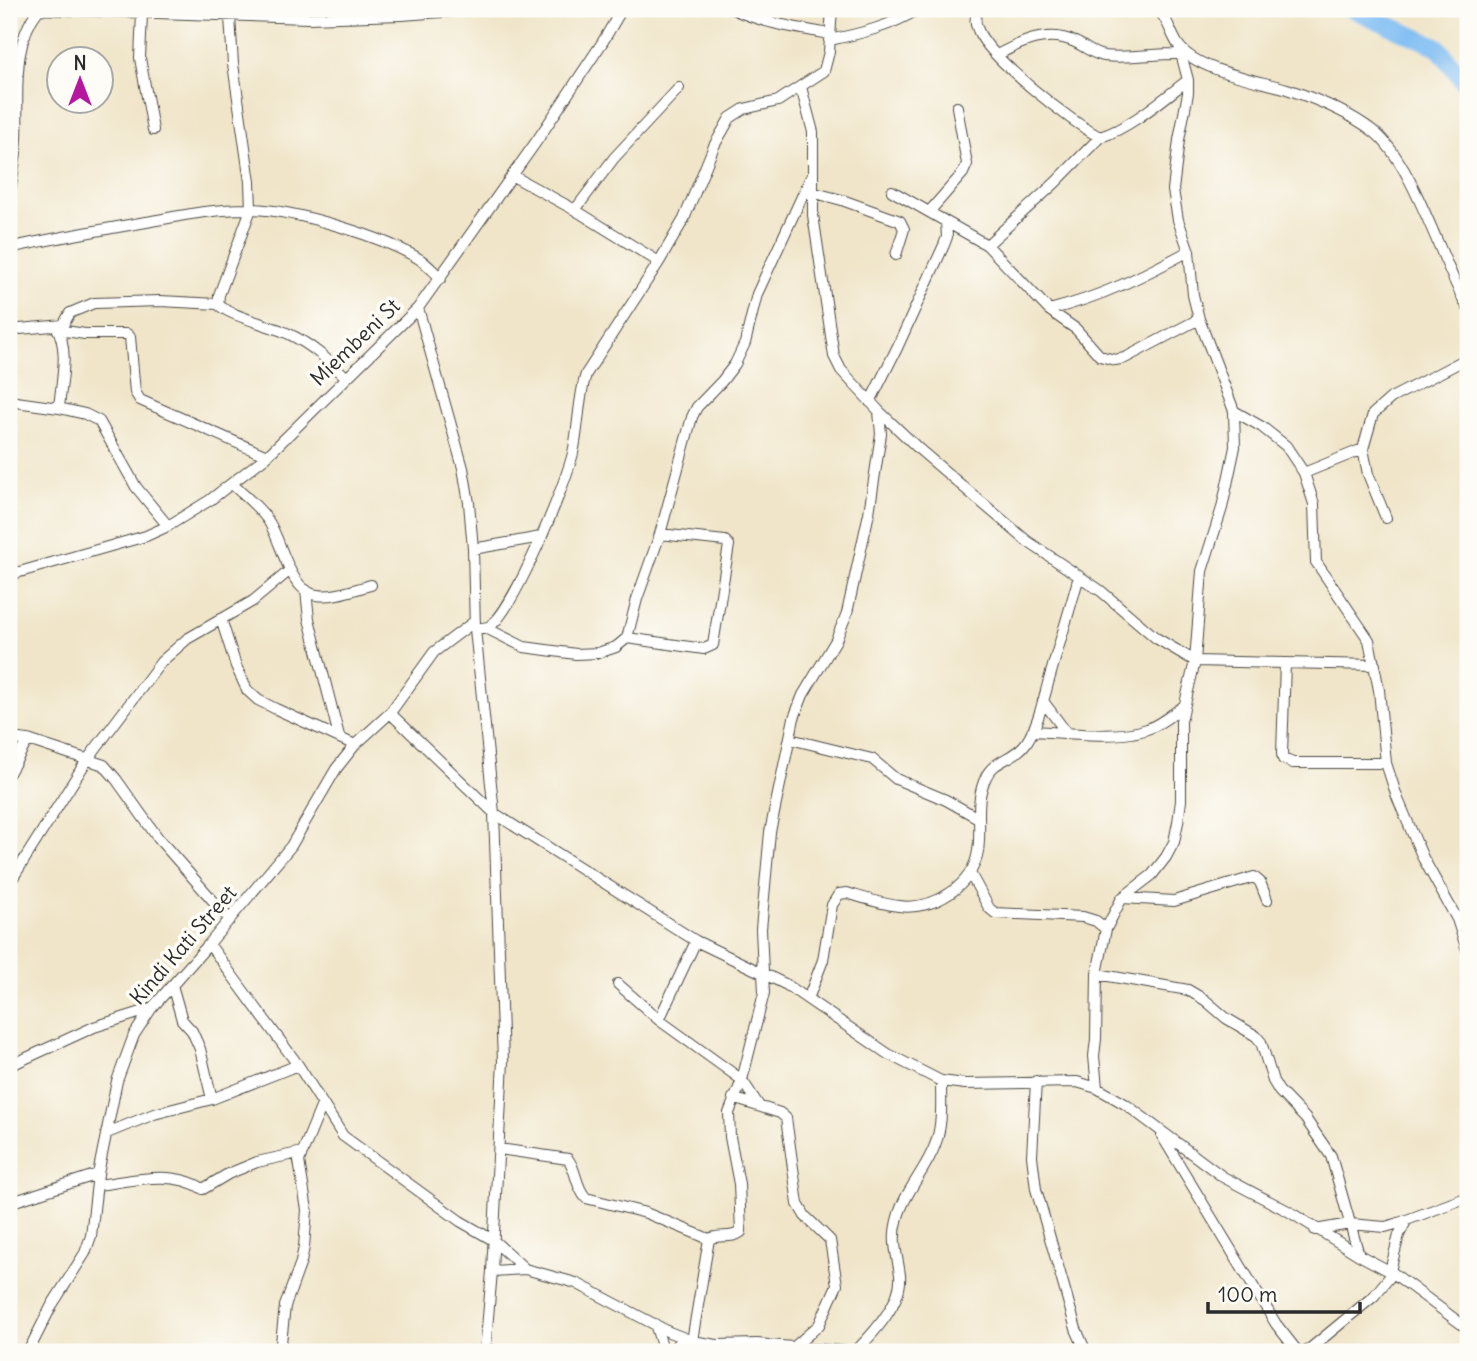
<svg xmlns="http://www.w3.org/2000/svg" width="1477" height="1361" viewBox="0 0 1477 1361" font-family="Delius,sans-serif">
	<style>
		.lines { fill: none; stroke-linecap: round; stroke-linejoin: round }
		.river { stroke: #7fbdf3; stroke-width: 18 }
		.minor-casing { stroke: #494743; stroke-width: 12 }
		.minor { stroke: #fff; stroke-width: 10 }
		.labels { text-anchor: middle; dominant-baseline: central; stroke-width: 7; stroke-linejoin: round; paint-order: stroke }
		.street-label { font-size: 21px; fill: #2b2b2b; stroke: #fdfcf7 }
	</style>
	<rect width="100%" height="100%" fill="#fdfcf7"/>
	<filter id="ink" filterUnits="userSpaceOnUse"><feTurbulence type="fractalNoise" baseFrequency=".0143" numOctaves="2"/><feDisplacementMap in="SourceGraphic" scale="14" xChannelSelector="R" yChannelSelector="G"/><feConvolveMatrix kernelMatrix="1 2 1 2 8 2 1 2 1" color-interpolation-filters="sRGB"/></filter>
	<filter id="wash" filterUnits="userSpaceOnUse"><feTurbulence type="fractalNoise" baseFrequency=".00686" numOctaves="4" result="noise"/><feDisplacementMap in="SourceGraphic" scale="28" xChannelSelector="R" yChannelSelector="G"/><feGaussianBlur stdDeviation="1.57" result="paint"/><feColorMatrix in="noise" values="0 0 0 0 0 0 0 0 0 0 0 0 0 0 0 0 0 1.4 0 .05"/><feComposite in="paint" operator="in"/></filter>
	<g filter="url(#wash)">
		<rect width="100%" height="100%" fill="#f0e5c9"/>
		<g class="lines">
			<!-- river -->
			<path class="river" d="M 1352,9 L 1438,47 L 1468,87"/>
		</g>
	</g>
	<g filter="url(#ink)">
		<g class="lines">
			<defs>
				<path id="minor" d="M 35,9 L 308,18 L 402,15 L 481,9
					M 733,9 C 762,23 797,28 830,34
					M 978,9 C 975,16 974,22 978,30 C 989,58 1072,123 1100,137 C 1130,128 1163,99 1188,80
					M 1158,9 C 1169,21 1171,35 1179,46 C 1198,71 1257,80 1287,89 C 1316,99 1349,112 1373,131 C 1413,161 1441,262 1468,308
					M 142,14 L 140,58 L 153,130
					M 230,17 L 233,64 L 250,182 L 251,209 L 219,295 L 218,304 C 228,316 272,325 289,334 C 312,345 329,361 347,378
					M 829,40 C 860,34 892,26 918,9
					M 1179,46 L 1188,80 L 1188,93 L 1179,140 L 1173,190 L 1178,220 L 1189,251 L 1193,295 L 1199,319 L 1234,411 L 1262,427 L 1286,446 L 1304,473 L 1314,504 L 1316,562 L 1369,640 L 1379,690 L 1386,763 L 1397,797 L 1423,858 L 1457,919 L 1468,953
					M 997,55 C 1021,42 1048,29 1075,42 C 1086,47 1092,54 1104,56 C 1130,59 1156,53 1181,54
					M 513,176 L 575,210 L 659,262
					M 892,191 L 987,245 L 1049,310 L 1076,329 L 1100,356 L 1115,360 L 1125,358 L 1199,319
					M 811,192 L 842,200 L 900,221 L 904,229 L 896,255
					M 9,198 C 12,179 16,159 17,139 C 19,96 10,45 39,9
					M 575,210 L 614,158 L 679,88
					M 929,212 L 963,173 L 967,164 L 957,107
					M 987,245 L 1055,183 L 1100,137
					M 9,248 C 54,238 100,230 146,222 C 180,216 217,208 252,209 C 295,210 385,237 421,260 C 428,265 434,272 441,278
					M 418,308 L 463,468 L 469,503 L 473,549 L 475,629 L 494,813 L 503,1061 L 492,1271 L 485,1352
					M 1049,310 C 1101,297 1141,277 1189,251
					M 56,326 C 70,349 61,382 59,408
					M 9,330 L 63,325 L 70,313 L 94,303 L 160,301 L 218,304
					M 59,330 L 85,334 L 127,334 L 130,337 L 135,392 L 140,400 L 267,456
					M 9,401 L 59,408 L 85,414 L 99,421 L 136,487 L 168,526
					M 870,402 L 897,348 L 944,245 L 947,237 L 946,222
					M 879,411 L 920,450 L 1027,541 L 1101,591 L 1156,638 L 1195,661 L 1375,665
					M 1363,449 L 1368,474 L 1386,518
					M 1304,473 L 1363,449 L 1373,414 L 1391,398 L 1468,358
					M 232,484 C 244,495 258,506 267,519 C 282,539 288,591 317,595 C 333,598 355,589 371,585
					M 473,549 L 541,537
					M 9,575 L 146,536 L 168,526 L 210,500 L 267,456 L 418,308 L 536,142 L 602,43 L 622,9
					M 306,590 L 309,619 L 339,736
					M 221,619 L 236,666 L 247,690 L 258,700 L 276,709 L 355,745
					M 486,628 L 524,647 L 576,654 L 598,653 L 616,647 L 627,638 L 637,599 L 660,534 L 692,417 L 697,407 L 722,381 L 735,364 L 745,343 L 757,294 L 810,179
					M 475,629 C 480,628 486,628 490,626 C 514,611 566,483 573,453 C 579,427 578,400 586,374 L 659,262 L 684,219 L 714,146 L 730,118 L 744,109 L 778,101 L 824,71 L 829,52 L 832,9
					M 627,638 L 704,649 L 713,645 L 729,545 L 725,541 L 660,534
					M 1285,663 L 1282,754 L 1283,759 L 1293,763 L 1386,763
					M 1043,701 L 1066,732
					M 390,713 L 494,813 L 696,941 L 787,985 L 888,1054 L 941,1081 L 965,1084 L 1077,1082 L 1097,1088 L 1125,1104 L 1223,1177 L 1288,1211 L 1359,1255 L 1393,1273 L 1468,1329
					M 1032,731 C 1063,732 1119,740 1147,729 C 1160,725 1172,714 1184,706
					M 9,738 L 28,740 L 104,765 L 116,779 L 158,838 L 230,920
					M 790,739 L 872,759 L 896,779 L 946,800 L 978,818
					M 9,773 L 28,740
					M 970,873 L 989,908 L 995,913 L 1083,917 L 1096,921 L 1106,929
					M 9,884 L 87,760 L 161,662 L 187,639 L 253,601 L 289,571
					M 1122,898 L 1174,901 L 1254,877 L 1260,882 L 1267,900
					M 209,944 L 298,1065 L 343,1136 L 460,1221 L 493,1240 L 525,1269 L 576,1283 L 669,1332 L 692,1341 L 717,1345 L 757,1344 L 852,1352
					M 1097,974 L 1188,990 L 1205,1000 L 1226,1018 L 1256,1036 L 1261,1042 L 1273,1081 L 1279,1091 L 1305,1118 L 1331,1156 L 1359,1255
					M 618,984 L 659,1020 L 742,1080 L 759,1106
					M 172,985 L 182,1020 L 192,1031 L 200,1049 L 212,1099
					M 808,999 L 823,960 L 832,905 L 839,894 L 847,893 C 864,898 881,904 899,906 C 933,911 973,886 978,851 C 982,826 974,801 986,777 C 993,760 1015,759 1026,743 C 1039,724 1044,696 1051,673 C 1060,641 1070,609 1079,576
					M 659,1020 L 696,941
					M 9,1066 L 94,1027 L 151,1009
					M 1036,1081 L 1032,1156 L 1036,1189 L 1076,1329 L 1086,1352
					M 1097,1088 L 1094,1056 L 1096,1039 L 1097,974 L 1106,929 L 1122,898 L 1152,875 L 1166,857 L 1174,842 L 1178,822 L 1181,801 L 1181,721 L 1195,661 L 1202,571 L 1222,508 L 1235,447 L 1234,411
					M 733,1098 L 780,1113 L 786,1118 L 798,1204 L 805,1216 L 830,1240 L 837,1285 L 819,1325 L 793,1348
					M 107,1133 L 154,1114 L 212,1099 L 298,1065
					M 1162,1136 L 1276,1324 L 1298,1352
					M 499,1149 L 568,1159 C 577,1171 575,1186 586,1198 L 646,1213 L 709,1239
					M 97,1185 C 131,1181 173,1169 203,1189 L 228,1174 L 257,1162 L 303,1152
					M 9,1203 L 98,1174
					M 1315,1230 L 1350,1224 L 1385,1227 L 1396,1224 L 1468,1197
					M 492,1271 L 525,1269
					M 1390,1271 L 1399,1235 L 1406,1221
					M 655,1324 L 664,1352
					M 692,1341 L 709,1239 C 719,1234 732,1239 741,1232 L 739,1184 L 730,1137 L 729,1113 L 742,1080 L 764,993 L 761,929 L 770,832 L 794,718 L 803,695 L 836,640 L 847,613 L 869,513 L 881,434 L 879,411 L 841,370 L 834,356 L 813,215 L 813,132 L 801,87
					M 28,1352 L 52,1305 L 85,1253 L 91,1236 L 98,1174 L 117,1081 L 134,1035 L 151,1009 L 209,944 L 291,846 L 336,769 L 355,745 L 390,713 L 434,652 L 475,621
					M 280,1352 L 285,1306 L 301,1262 L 304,1247 L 307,1210 L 299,1161 L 322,1105
					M 672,1352 L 682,1338
					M 855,1352 C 873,1334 903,1302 900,1275 C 897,1252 891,1241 898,1217 C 905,1191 926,1170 935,1145 C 943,1125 941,1102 941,1081
					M 1306,1352 L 1374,1296 L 1393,1273"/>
			</defs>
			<!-- minor casing -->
			<use href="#minor" class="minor-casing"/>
			<!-- minor -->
			<use href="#minor" class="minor"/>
		</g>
	</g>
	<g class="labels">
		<!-- street labels -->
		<g class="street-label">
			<text transform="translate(355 342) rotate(-44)">Miembeni St</text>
			<text transform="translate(183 945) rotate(-49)">Kindi Kati Street</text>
		</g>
	</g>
	<!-- margin -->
	<rect width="1477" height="1361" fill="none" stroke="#fdfcf7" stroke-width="35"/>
	<!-- north arrow -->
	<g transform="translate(80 80)"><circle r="33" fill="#fdfcf7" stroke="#a9a8a5" stroke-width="2"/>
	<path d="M0-5L12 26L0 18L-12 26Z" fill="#b5179e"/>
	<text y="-10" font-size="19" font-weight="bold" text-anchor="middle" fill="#2b2b2b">N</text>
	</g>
	<!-- scale -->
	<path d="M1208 1302v10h152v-10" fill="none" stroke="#2b2b2b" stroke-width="3.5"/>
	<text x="1218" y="1302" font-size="21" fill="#2b2b2b" stroke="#fdfcf7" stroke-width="5" paint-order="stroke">100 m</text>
</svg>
